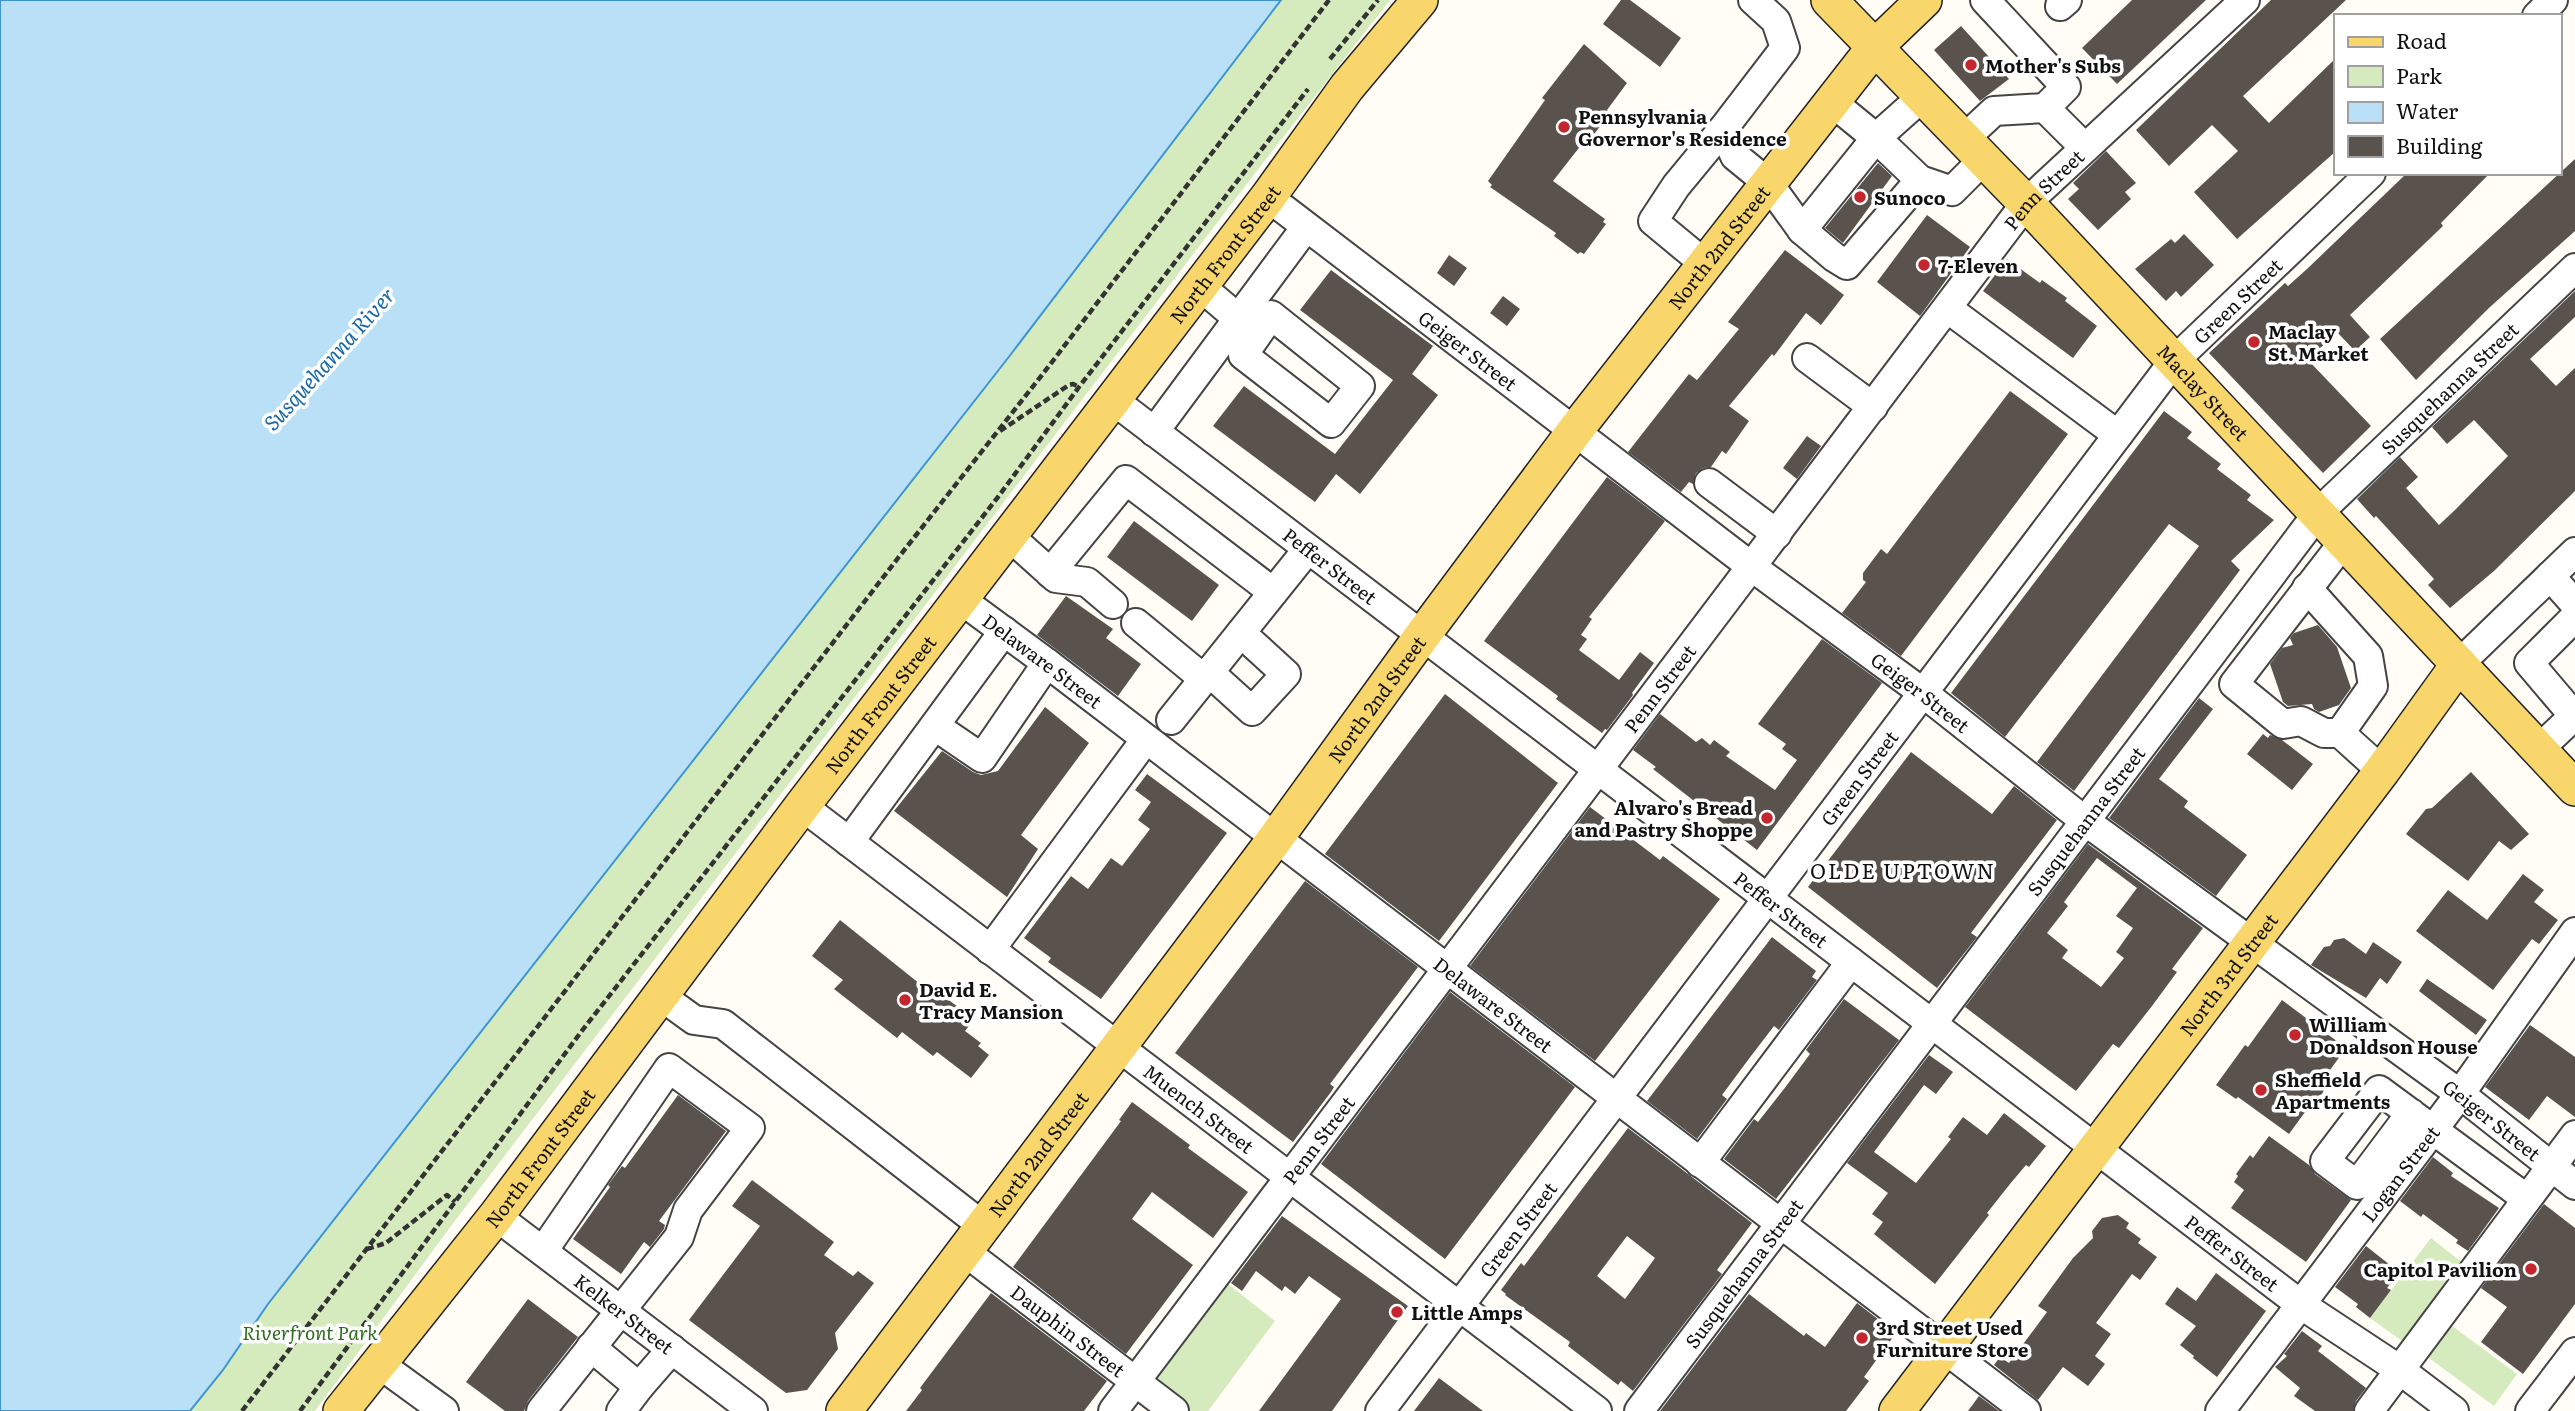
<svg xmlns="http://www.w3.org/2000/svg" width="2575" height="1411" viewBox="0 0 2575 1411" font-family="Literata,serif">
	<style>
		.green { fill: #d5ebbd }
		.water { fill: #b9e0f7; stroke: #3f96cf; stroke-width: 2 }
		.building { fill: #5a524d; fill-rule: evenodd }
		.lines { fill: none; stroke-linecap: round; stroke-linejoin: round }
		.minor-casing { stroke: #444; stroke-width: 32 }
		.major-casing { stroke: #222; stroke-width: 38 }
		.path { stroke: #333; stroke-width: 4.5; stroke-dasharray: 7 3.5; stroke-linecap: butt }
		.minor { stroke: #fff; stroke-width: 28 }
		.major { stroke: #f9d66b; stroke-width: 35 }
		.poi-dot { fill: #c4262e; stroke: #fff; stroke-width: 2.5 }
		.labels { text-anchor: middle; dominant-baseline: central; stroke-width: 7; stroke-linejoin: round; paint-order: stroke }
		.poi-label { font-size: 19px; font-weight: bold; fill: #111; stroke: #fff; text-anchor: start }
		.street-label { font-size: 19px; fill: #111; stroke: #fff }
		.park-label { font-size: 19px; font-style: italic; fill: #2f6b1f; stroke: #fff }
		.water-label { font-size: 21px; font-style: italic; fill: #1768a6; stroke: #fff }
		.neighbourhood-label { font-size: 21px; letter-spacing: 2px; fill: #111; stroke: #fff }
	</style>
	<rect width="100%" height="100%" fill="#fffdf5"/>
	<!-- green -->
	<path class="green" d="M 1281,0 L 1390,0 L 1249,181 L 451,1226 L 315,1411 L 190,1411 L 223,1370 L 268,1304 L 1008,358 Z
		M 2431,1238 L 2464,1264 L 2405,1343 L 2370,1318 Z
		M 1228,1284 L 1275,1321 L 1208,1411 L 1191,1411 L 1153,1381 Z
		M 2448,1323 L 2517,1374 L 2494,1406 L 2425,1355 Z"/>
	<!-- water -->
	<path class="water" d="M 0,0 L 1281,0 L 1008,358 L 268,1304 L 223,1370 L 190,1411 L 0,1411 Z"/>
	<!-- building -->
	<path class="building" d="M 1621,0 L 1630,0 L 1681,38 L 1660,67 L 1603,24 Z
		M 2132,0 L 2206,0 L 2117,84 L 2082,48 Z
		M 2271,0 L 2346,0 L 2243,96 L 2269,123 L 2335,59 L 2335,152 L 2237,239 L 2194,192 L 2238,151 L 2212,125 L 2169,166 L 2136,130 Z
		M 1961,26 L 2009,79 L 1980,101 L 1934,50 Z
		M 1584,44 L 1627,83 L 1607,110 L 1610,113 L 1592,137 L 1589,135 L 1553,181 L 1605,219 L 1603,222 L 1606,224 L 1584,254 L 1580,252 L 1578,254 L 1554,236 L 1556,233 L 1490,187 L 1492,185 L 1488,181 L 1545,100 L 1542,98 Z
		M 2106,151 L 2136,183 L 2125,192 L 2131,199 L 2098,230 L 2068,199 L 2079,189 L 2073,183 Z
		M 2575,159 L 2575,231 L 2490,307 L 2416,380 L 2380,339 Z
		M 1878,163 L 1892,176 L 1843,243 L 1825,228 Z
		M 2407,173 L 2490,173 L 2441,223 L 2443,226 L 2350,315 L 2370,337 L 2355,351 L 2337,332 L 2308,360 L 2371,426 L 2323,473 L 2209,353 L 2285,283 L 2288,286 L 2307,269 Z
		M 1927,215 L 1970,247 L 1920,316 L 1877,282 Z
		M 2184,234 L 2214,265 L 2181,297 L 2176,291 L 2166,301 L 2135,269 L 2171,239 L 2175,243 Z
		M 1785,250 L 1844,295 L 1821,325 L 1806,313 L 1774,356 L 1772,354 L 1729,406 L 1749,421 L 1726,454 L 1722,451 L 1711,467 L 1703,468 L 1696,473 L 1693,484 L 1689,482 L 1681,492 L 1628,452 L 1689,374 L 1697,380 L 1739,329 L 1728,322 Z
		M 1449,255 L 1467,268 L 1454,286 L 1437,273 Z
		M 2007,259 L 2040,283 L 2042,280 L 2067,298 L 2065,301 L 2097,326 L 2073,358 L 1983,291 Z
		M 1331,270 L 1433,346 L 1412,374 L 1438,395 L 1360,494 L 1336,474 L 1315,502 L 1213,426 L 1244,386 L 1335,454 L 1393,380 L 1300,310 Z
		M 2575,291 L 2575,317 L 2530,359 L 2556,386 L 2575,368 L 2575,491 L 2494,571 L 2450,608 L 2428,585 L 2434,579 L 2376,516 L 2374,518 L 2357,499 L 2400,457 L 2418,477 L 2406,488 L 2439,525 L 2456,509 L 2508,456 L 2474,420 L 2447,444 L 2432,427 Z
		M 1503,296 L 1520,309 L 1507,326 L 1490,313 Z
		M 2010,391 L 2068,434 L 1901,656 L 1842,613 L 1866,582 L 1863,580 L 1863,573 L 1881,549 L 1887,554 Z
		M 2164,411 L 2192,432 L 2187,438 L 2221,464 L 2217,469 L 2251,495 L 2247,500 L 2274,520 L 2231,561 L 2240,570 L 2074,791 L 2037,762 L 2199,546 L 2169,524 L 2005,737 L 1951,693 Z
		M 1807,436 L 1821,446 L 1797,479 L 1783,468 Z
		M 1607,477 L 1665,521 L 1589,617 L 1592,619 L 1581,635 L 1587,639 L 1579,650 L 1619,680 L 1640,652 L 1654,663 L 1632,693 L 1633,695 L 1607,730 L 1605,729 L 1602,733 L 1556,699 L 1558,696 L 1484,641 Z
		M 1134,521 L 1219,585 L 1192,621 L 1107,557 Z
		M 1066,596 L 1113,629 L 1106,638 L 1141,664 L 1118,696 L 1037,635 Z
		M 2318,625 L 2337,647 L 2351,688 L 2339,705 L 2319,712 L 2314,709 L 2312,704 L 2288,706 L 2283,702 L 2270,664 L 2282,648 L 2293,645 L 2290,638 L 2294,633 Z
		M 1822,639 L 1882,683 L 1757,850 L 1653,769 L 1656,767 L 1633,750 L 1660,714 L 1696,742 L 1702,738 L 1710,745 L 1714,740 L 1730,752 L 1726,756 L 1775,790 L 1797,760 L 1782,749 L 1786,744 L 1758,724 Z
		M 1445,694 L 1558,783 L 1439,941 L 1325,854 Z
		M 2199,698 L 2213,709 L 2159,779 L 2188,801 L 2184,807 L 2247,855 L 2216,896 L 2109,818 Z
		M 1045,707 L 1089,743 L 1021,835 L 1038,849 L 1007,897 L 894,811 L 942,751 L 973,772 L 981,775 L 998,771 Z
		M 2263,734 L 2268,738 L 2270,735 L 2282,740 L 2313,764 L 2292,790 L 2247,754 Z
		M 1911,752 L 1992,814 L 2014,786 L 2057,820 L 1971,933 L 1977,937 L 1937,988 L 1808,887 Z
		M 2471,772 L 2529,834 L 2511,850 L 2499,841 L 2468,881 L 2406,834 L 2426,809 L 2432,808 Z
		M 1147,774 L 1227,833 L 1101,999 L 1048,962 L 1051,958 L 1024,938 L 1071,876 L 1088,889 L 1111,858 L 1122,866 L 1150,829 L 1138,820 L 1151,802 L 1135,790 Z
		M 1590,807 L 1660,860 L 1663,856 L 1720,899 L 1595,1061 L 1470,966 Z
		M 2088,844 L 2203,928 L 2172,969 L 2177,972 L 2152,1006 L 2119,1048 L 2113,1044 L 2076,1091 L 1965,1007 ZM 2097,858 L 2137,888 L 2116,916 L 2133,928 L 2116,952 L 2124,958 L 2101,987 L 2062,958 L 2068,950 L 2047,933 L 2068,906 L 2064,902 Z
		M 2523,874 L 2544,890 L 2534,902 L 2558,920 L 2539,944 L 2532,939 L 2493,990 L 2416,931 L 2448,890 L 2487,920 Z
		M 1305,881 L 1418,967 L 1330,1084 L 1334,1087 L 1331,1092 L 1293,1142 L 1175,1053 Z
		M 840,920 L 935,996 L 938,992 L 974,1019 L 965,1031 L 981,1043 L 978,1046 L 989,1055 L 971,1078 L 937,1052 L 933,1056 L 902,1032 L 897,1038 L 834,989 L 843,980 L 812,956 Z
		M 1772,937 L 1816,971 L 1812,977 L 1817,980 L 1779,1030 L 1774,1026 L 1751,1056 L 1722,1095 L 1727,1099 L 1697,1139 L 1647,1101 Z
		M 2344,938 L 2366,954 L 2373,942 L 2402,962 L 2387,984 L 2380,978 L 2366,998 L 2311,965 L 2324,947 L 2330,946 L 2334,940 Z
		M 2427,979 L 2487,1020 L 2476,1035 L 2419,991 Z
		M 1450,992 L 1575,1087 L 1445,1259 L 1321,1164 Z
		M 1844,999 L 1899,1040 L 1776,1199 L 1724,1159 L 1754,1119 L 1758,1122 L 1784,1089 L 1810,1054 L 1806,1050 Z
		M 2282,1000 L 2346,1048 L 2322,1081 L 2325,1088 L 2322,1094 L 2316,1097 L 2289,1134 L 2238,1097 L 2236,1099 L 2216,1085 L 2245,1045 L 2248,1047 Z
		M 2530,1025 L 2575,1057 L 2575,1117 L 2547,1096 L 2529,1120 L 2485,1087 Z
		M 1929,1055 L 1953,1072 L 1936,1094 L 1924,1085 L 1874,1152 L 1916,1183 L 1951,1139 L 1948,1137 L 1963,1117 L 1987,1135 L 2004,1113 L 2046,1146 L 2029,1167 L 2026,1165 L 2010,1184 L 1987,1213 L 1989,1215 L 1935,1284 L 1874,1234 L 1883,1222 L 1872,1214 L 1888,1193 L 1847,1163 Z
		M 678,1095 L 726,1131 L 659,1221 L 665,1225 L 664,1229 L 650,1247 L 644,1242 L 621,1274 L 573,1239 L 610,1187 L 608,1185 L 622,1166 L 625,1168 Z
		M 1132,1102 L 1190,1145 L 1188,1148 L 1248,1192 L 1213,1238 L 1152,1192 L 1132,1219 L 1193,1265 L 1126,1354 L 1013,1267 L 1121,1121 L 1119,1120 Z
		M 1628,1128 L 1752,1223 L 1717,1270 L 1722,1274 L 1633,1391 L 1621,1381 L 1618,1385 L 1604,1374 L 1568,1346 L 1570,1342 L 1505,1295 L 1506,1294 L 1501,1290 L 1521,1263 L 1524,1266 ZM 1627,1236 L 1655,1258 L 1625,1299 L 1597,1276 Z
		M 2269,1136 L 2309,1165 L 2315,1174 L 2351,1200 L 2306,1262 L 2231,1208 L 2244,1190 L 2234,1182 L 2238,1176 L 2236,1174 L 2250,1155 L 2253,1158 Z
		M 2433,1157 L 2453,1173 L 2451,1176 L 2499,1208 L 2468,1251 L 2456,1243 L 2458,1240 L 2423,1214 L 2421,1217 L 2400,1201 Z
		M 752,1180 L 834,1242 L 824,1255 L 853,1276 L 858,1271 L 874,1283 L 835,1333 L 838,1349 L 807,1390 L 786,1393 L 689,1320 L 760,1226 L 732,1206 Z
		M 2544,1204 L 2575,1228 L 2575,1304 L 2523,1374 L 2481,1342 L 2507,1307 L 2481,1288 Z
		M 2118,1215 L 2129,1223 L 2126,1228 L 2141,1239 L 2138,1243 L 2157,1257 L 2140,1280 L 2132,1274 L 2096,1323 L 2111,1334 L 2095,1356 L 2105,1364 L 2088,1386 L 2063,1367 L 2038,1400 L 1994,1365 L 2000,1357 L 2009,1363 L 2047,1312 L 2038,1306 L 2073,1258 L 2093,1238 L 2092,1231 L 2102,1218 Z
		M 1282,1216 L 1408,1306 L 1332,1411 L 1259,1411 L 1341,1299 L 1309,1276 L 1295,1294 L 1285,1286 L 1282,1291 L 1256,1271 L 1242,1291 L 1231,1283 Z
		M 2366,1246 L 2399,1272 L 2387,1288 L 2391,1290 L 2370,1318 L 2356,1307 L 2358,1304 L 2335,1287 Z
		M 2216,1273 L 2266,1311 L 2217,1377 L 2193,1358 L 2194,1356 L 2180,1345 L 2196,1326 L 2165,1304 L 2177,1287 L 2196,1301 Z
		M 991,1293 L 1107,1381 L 1084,1411 L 906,1411 L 922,1390 L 920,1388 Z
		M 1749,1294 L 1804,1336 L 1806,1333 L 1825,1347 L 1857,1303 L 1896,1333 L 1864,1377 L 1869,1381 L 1846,1411 L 1660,1411 Z
		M 528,1299 L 578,1337 L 528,1401 L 524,1411 L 505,1411 L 466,1382 Z
		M 2302,1331 L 2322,1346 L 2318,1351 L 2366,1388 L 2356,1401 L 2353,1411 L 2315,1411 L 2294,1396 L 2300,1388 L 2275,1367 L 2287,1356 L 2284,1354 Z
		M 1439,1378 L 1483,1411 L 1414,1411 Z
		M 1979,1396 L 1999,1411 L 1968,1411 Z"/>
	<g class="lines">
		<defs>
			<g id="minor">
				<path d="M 1753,0 L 1776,21 L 1785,48 L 1723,129 L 1735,156 L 1768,183 L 1802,230 L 1876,138 L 1922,97"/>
				<path d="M 1985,0 L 2066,87 L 2045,108 L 2085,148"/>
				<path d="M 2060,6 L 2067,0"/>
				<path d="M 2537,16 L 2553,0"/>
				<path d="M 1832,102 L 1876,138 L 1920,180 L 1952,191 L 1983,160"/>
				<path d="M 1964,139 L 1994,111 L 2045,108"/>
				<path id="s1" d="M 1268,197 L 1752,567 L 1922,692 L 2085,821 L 2460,1094 L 2575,1185"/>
				<path d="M 1802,230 L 1834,257 L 1847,265 L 1920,180"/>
				<path d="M 1705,264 L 1653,221 L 1676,186 L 1723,129"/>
				<path d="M 1200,286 L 1254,332"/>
				<path d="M 1947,308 L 2118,435"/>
				<path d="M 1271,315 L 1360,386 L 1331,423 L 1243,355 Z"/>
				<path d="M 1807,358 L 1873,407"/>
				<path id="s2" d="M 1113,400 L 2300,1304 L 2400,1370 L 2454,1411"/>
				<path d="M 1154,432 L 1306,227"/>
				<path d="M 1709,483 L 1777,534"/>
				<path d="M 1009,536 L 1056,578 L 1087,582 L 1113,604"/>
				<path d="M 2343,543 L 2234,684 L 2283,724 L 2301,721 L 2324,733 L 2340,733 L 2382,771"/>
				<path d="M 1050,573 L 1126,480 L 1273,592"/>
				<path d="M 2550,576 L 2575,604"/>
				<path d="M 2307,588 L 2368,656 L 2373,686 L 2340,733"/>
				<path id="s3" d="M 960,599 L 1047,663 L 2026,1411"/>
				<path d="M 1136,623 L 1204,679"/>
				<path d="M 2459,664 L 2575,552"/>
				<path d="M 1209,672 L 1252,711 L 1286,674 L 1241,633"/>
				<path d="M 1171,720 L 1308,549"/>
				<path d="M 935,726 L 982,758 L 1047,663"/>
				<path d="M 2539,749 L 2574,716 L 2529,663 L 2575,617"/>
				<path id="s4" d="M 802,806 L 1597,1411"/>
				<path d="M 849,842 L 1004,631"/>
				<path d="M 990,950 L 1146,739"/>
				<path d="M 661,996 L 694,1020 L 723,1024 L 983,1226"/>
				<path d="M 2411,1113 L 2357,1185 L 2325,1161 L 2379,1090 L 2527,1199"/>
				<path d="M 1700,1163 L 1851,962"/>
				<path id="s5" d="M 496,1216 L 753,1411"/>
				<path id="s6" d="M 964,1251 L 1174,1411"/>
				<path d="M 591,1347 L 639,1387 L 672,1349"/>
				<path d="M 378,1363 L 444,1411"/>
				<path d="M 541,1411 L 679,1237 L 688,1210 L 750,1128 L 669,1068 L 543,1251"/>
				<path d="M 621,1411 L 639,1387"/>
				<path id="s7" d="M 1113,1411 L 2026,203 L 2245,0"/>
				<path id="s8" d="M 1380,1411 L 2174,361 L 2371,173"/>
				<path id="s9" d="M 1639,1411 L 2318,513 L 2575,268"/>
				<path id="s10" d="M 2220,1411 L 2460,1094 L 2575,932"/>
				<path d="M 2369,1411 L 2575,1135"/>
				<path d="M 2530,1411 L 2575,1352"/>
			</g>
			<g id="major">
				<path id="s11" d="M 1829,0 L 2026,203 L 2575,788"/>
				<path id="s12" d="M 341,1411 L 496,1216 L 802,806 L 1268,197 L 1347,87 L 1420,0"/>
				<path id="s13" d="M 844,1411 L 1275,839 L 1422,636 L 1574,432 L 1874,48 L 1924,0"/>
				<path id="s14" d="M 1897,1411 L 2382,771 L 2459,664"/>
			</g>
		</defs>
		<!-- minor casing -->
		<use href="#minor" class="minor-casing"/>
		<!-- major casing -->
		<use href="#major" class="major-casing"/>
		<!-- path -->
		<path class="path" d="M 1330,59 L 1378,0
			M 1000,431 L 1069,385 L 1073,384 L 1079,387
			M 367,1249 L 386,1243 L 447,1195 L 455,1202
			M 242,1411 L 898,558 L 1042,375 L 1329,0
			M 300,1411 L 581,1032 L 998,497 L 1079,387 L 1308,89"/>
		<!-- minor -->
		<use href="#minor" class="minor"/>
		<!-- major -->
		<use href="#major" class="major"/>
	</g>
	<!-- markers -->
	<g class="poi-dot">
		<circle cx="1971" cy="65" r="7"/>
		<circle cx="1564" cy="127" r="7"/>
		<circle cx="1860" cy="197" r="7"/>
		<circle cx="1924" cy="265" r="7"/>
		<circle cx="2254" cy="342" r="7"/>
		<circle cx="1767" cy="818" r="7"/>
		<circle cx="905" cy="1000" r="7"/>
		<circle cx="2295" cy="1035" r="7"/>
		<circle cx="2261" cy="1090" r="7"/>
		<circle cx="2531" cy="1269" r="7"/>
		<circle cx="1397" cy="1312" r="7"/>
		<circle cx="1862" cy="1338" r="7"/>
	</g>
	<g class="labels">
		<!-- poi labels -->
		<g class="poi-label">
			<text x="1985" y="65">Mother's Subs</text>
			<text x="1578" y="116">Pennsylvania<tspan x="1578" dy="22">Governor's Residence</tspan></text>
			<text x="1874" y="197">Sunoco</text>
			<text x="1938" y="265">7-Eleven</text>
			<text x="2268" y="331">Maclay<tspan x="2268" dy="22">St. Market</tspan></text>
			<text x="1753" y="807" text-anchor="end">Alvaro's Bread<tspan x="1753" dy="22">and Pastry Shoppe</tspan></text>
			<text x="919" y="989">David E.<tspan x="919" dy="22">Tracy Mansion</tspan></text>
			<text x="2309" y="1024">William<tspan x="2309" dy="22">Donaldson House</tspan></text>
			<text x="2275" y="1079">Sheffield<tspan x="2275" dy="22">Apartments</tspan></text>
			<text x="2517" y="1269" text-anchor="end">Capitol Pavilion</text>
			<text x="1411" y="1312">Little Amps</text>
			<text x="1876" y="1327">3rd Street Used<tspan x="1876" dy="22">Furniture Store</tspan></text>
		</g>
		<!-- street labels -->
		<g class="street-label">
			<text stroke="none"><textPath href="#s7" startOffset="1536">Penn Street</textPath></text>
			<text stroke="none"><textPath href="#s13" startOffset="1456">North 2nd Street</textPath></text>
			<text stroke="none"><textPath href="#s12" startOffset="1456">North Front Street</textPath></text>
			<text stroke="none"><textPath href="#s8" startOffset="1404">Green Street</textPath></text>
			<text stroke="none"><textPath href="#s1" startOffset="252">Geiger Street</textPath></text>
			<text stroke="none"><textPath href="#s9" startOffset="1307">Susquehanna Street</textPath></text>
			<text stroke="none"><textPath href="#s11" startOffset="542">Maclay Street</textPath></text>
			<text stroke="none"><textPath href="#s2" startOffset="273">Peffer Street</textPath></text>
			<text stroke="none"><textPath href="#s3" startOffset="103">Delaware Street</textPath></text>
			<text stroke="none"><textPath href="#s7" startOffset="906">Penn Street</textPath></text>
			<text stroke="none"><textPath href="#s1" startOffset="819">Geiger Street</textPath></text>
			<text stroke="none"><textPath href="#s13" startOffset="889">North 2nd Street</textPath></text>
			<text stroke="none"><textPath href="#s12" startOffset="889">North Front Street</textPath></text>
			<text stroke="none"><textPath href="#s8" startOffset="794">Green Street</textPath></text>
			<text stroke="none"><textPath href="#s9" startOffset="740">Susquehanna Street</textPath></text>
			<text stroke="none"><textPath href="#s2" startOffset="840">Peffer Street</textPath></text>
			<text stroke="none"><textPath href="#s14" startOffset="548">North 3rd Street</textPath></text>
			<text stroke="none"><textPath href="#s3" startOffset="670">Delaware Street</textPath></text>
			<text stroke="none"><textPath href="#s4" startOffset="499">Muench Street</textPath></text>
			<text stroke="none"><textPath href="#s1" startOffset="1533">Geiger Street</textPath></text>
			<text stroke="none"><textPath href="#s7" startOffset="340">Penn Street</textPath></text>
			<text stroke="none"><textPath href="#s13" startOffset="322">North 2nd Street</textPath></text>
			<text stroke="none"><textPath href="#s12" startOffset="322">North Front Street</textPath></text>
			<text stroke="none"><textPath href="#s10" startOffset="298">Logan Street</textPath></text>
			<text stroke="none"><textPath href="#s8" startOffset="228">Green Street</textPath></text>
			<text stroke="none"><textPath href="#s2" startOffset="1407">Peffer Street</textPath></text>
			<text stroke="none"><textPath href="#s9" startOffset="173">Susquehanna Street</textPath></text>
			<text stroke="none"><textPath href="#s5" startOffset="161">Kelker Street</textPath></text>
			<text stroke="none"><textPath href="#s6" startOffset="131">Dauphin Street</textPath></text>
		</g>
		<!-- park labels -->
		<g class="park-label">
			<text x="310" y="1332">Riverfront Park</text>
		</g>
		<!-- water labels -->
		<g class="water-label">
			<text transform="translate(328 358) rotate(-48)">Susquehanna River</text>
		</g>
		<!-- neighbourhood labels -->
		<g class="neighbourhood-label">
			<text x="1903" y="869">OLDE UPTOWN</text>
		</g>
	</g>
	<!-- legend -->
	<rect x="2334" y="14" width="228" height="161" fill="#ffffff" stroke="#a0a0a0" stroke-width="2"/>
	<rect x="2348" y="37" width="35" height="10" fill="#f9d66b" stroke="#a0a0a0" stroke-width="2"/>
	<text x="2396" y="49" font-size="21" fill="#111111">Road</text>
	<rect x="2348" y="66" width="35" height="21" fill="#d5ebbd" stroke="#a0a0a0" stroke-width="2"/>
	<text x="2396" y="84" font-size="21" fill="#111111">Park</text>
	<rect x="2348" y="102" width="35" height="21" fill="#b9e0f7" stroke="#a0a0a0" stroke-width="2"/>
	<text x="2396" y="119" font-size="21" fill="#111111">Water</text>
	<rect x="2348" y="136" width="35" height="21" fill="#5a524d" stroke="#a0a0a0" stroke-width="2"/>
	<text x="2396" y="154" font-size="21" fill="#111111">Building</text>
</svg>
